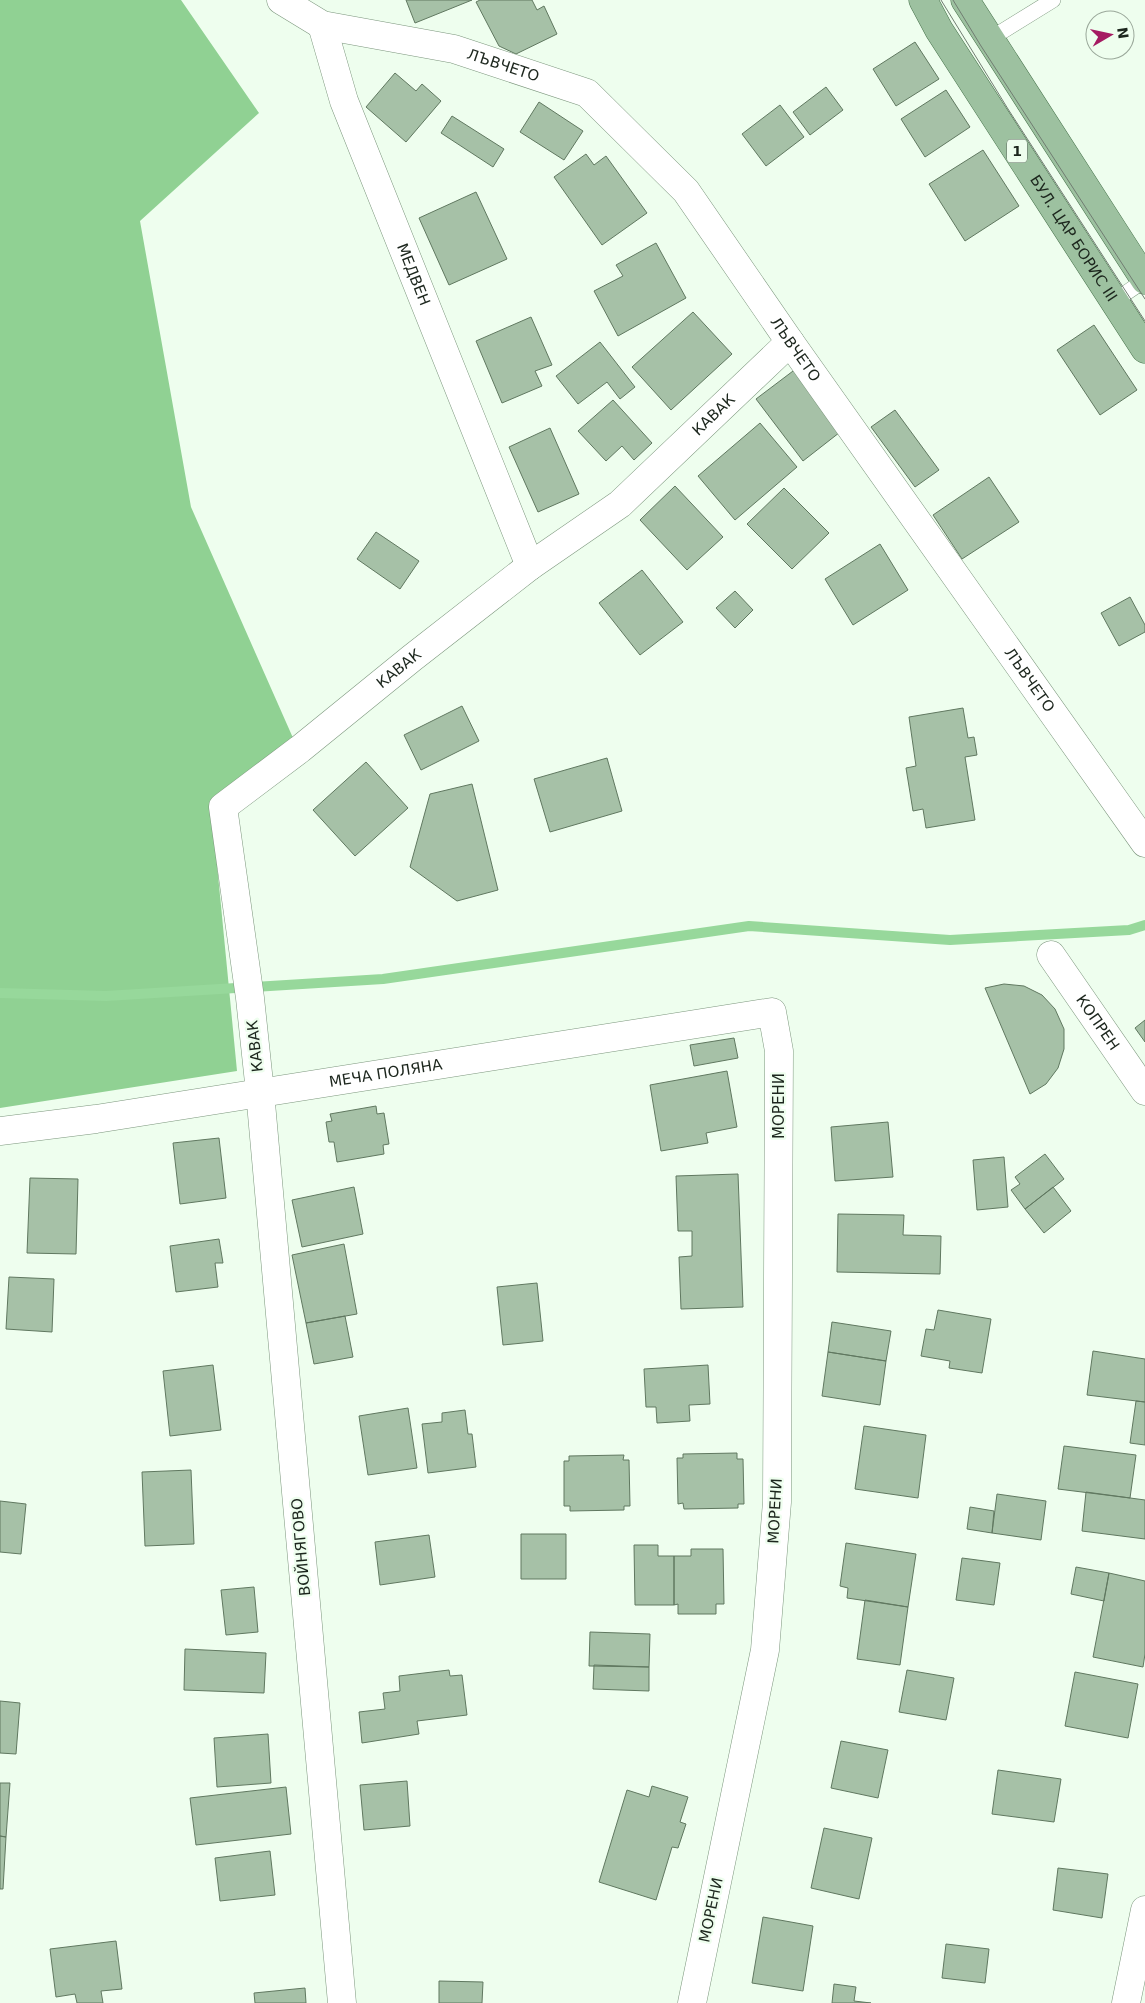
<svg xmlns="http://www.w3.org/2000/svg" width="1145" height="2003" viewBox="0 0 1145 2003" font-family="'DejaVu Sans',sans-serif">
	<style>
		.forest { fill: #90d193 }
		.lines { fill: none; stroke-linecap: round; stroke-linejoin: round }
		.stream { stroke: #97d89b; stroke-width: 10 }
		.building { fill: #a6c1a7; stroke: #607860 }
		.lane-casing { stroke: #7c967d; stroke-width: 16 }
		.street-casing { stroke: #7c967d; stroke-width: 29 }
		.primary-casing { stroke: #457049; stroke-width: 29 }
		.lane { stroke: #fff; stroke-width: 15 }
		.street { stroke: #fff; stroke-width: 28 }
		.primary { stroke: #9dc1a0; stroke-width: 28 }
		.tram { stroke: #707c71; stroke-width: 1 }
		.labels { text-anchor: middle; dominant-baseline: central; stroke-width: 4.5; stroke-linejoin: round; paint-order: stroke }
		.shield { fill: #eefeee; stroke: #5b675c; stroke-width: 1 }
		.shield-label { font-size: 14px; font-weight: bold; fill: #1c261d }
		.street-label { font-size: 15px; fill: #1c261d; stroke: #eefeee }
	</style>
	<rect width="100%" height="100%" fill="#eefeee"/>
	<!-- forest -->
	<path class="forest" d="M 0,0 L 181,0 L 259,113 L 140,221 L 191,507 L 297,747 L 212,813 L 237,1071 L 0,1108 Z"/>
	<g class="lines">
		<!-- stream -->
		<path class="stream" d="M 0,993 L 106,996 L 383,979 L 749,926 L 950,940 L 1129,930 L 1145,925"/>
	</g>
	<!-- building -->
	<path class="building" d="M 406,0 L 472,0 L 415,23 Z
		M 480,0 L 532,0 L 537,10 L 544,6 L 557,34 L 516,54 L 499,46 L 476,2 Z
		M 915,42 L 939,79 L 896,106 L 873,69 Z
		M 395,73 L 416,91 L 422,84 L 441,101 L 406,142 L 366,107 Z
		M 826,87 L 843,110 L 810,135 L 793,112 Z
		M 946,90 L 970,127 L 925,157 L 901,119 Z
		M 539,102 L 583,131 L 564,160 L 520,132 Z
		M 780,105 L 804,137 L 766,166 L 742,134 Z
		M 452,116 L 504,149 L 493,167 L 441,133 Z
		M 983,150 L 1019,206 L 965,241 L 929,184 Z
		M 586,154 L 594,165 L 606,156 L 647,213 L 602,245 L 554,177 Z
		M 476,192 L 507,259 L 449,285 L 419,218 Z
		M 656,243 L 686,298 L 618,336 L 594,291 L 623,276 L 616,265 Z
		M 693,312 L 732,354 L 671,410 L 632,367 Z
		M 531,317 L 552,365 L 535,371 L 542,386 L 502,403 L 476,341 Z
		M 1094,325 L 1137,390 L 1100,415 L 1057,350 Z
		M 600,342 L 635,387 L 620,399 L 607,382 L 578,404 L 556,376 Z
		M 797,368 L 844,429 L 803,461 L 756,399 Z
		M 613,400 L 652,443 L 634,460 L 622,446 L 606,461 L 578,431 Z
		M 895,410 L 939,470 L 915,487 L 871,427 Z
		M 760,423 L 797,467 L 735,520 L 698,476 Z
		M 550,428 L 579,494 L 538,512 L 509,447 Z
		M 989,477 L 1019,522 L 962,559 L 933,515 Z
		M 675,486 L 723,537 L 687,570 L 640,520 Z
		M 784,488 L 829,533 L 792,569 L 747,524 Z
		M 376,532 L 419,561 L 400,589 L 357,559 Z
		M 880,544 L 908,590 L 853,625 L 825,579 Z
		M 642,570 L 683,622 L 640,655 L 599,603 Z
		M 735,591 L 753,610 L 735,628 L 716,608 Z
		M 1130,597 L 1145,625 L 1145,632 L 1119,646 L 1101,613 Z
		M 462,706 L 479,741 L 421,770 L 404,735 Z
		M 963,708 L 968,738 L 974,737 L 977,755 L 965,757 L 975,820 L 926,828 L 923,809 L 913,811 L 906,768 L 916,766 L 909,717 Z
		M 607,758 L 622,811 L 550,832 L 534,779 Z
		M 366,762 L 408,808 L 355,856 L 313,810 Z
		M 472,784 L 498,890 L 457,901 L 410,867 L 430,794 Z
		M 1004,984 L 1024,986 L 1042,995 L 1055,1009 L 1064,1029 L 1064,1049 L 1058,1068 L 1046,1084 L 1030,1094 L 985,988 Z
		M 1145,1020 L 1145,1042 L 1135,1028 Z
		M 734,1038 L 738,1058 L 694,1066 L 690,1045 Z
		M 727,1071 L 737,1127 L 706,1133 L 708,1143 L 661,1151 L 650,1085 Z
		M 376,1106 L 377,1114 L 384,1113 L 389,1144 L 383,1145 L 384,1154 L 337,1162 L 334,1142 L 329,1142 L 326,1122 L 332,1121 L 330,1114 Z
		M 888,1122 L 893,1177 L 835,1181 L 831,1127 Z
		M 219,1138 L 226,1198 L 180,1204 L 173,1143 Z
		M 1045,1154 L 1064,1179 L 1025,1209 L 1011,1190 L 1020,1184 L 1015,1177 Z
		M 1004,1157 L 1008,1207 L 977,1210 L 973,1160 Z
		M 738,1174 L 743,1307 L 681,1309 L 679,1257 L 692,1256 L 692,1231 L 678,1231 L 676,1176 Z
		M 30,1178 L 78,1179 L 76,1254 L 27,1253 Z
		M 354,1187 L 363,1234 L 302,1247 L 292,1200 Z
		M 1053,1187 L 1071,1211 L 1044,1233 L 1025,1209 Z
		M 838,1214 L 904,1215 L 903,1235 L 941,1236 L 940,1274 L 837,1272 Z
		M 219,1239 L 223,1263 L 215,1263 L 218,1287 L 176,1292 L 170,1246 Z
		M 344,1244 L 357,1314 L 306,1323 L 292,1255 Z
		M 9,1277 L 54,1279 L 52,1332 L 6,1329 Z
		M 537,1283 L 543,1341 L 503,1345 L 497,1287 Z
		M 938,1310 L 991,1319 L 982,1373 L 949,1368 L 950,1361 L 921,1356 L 926,1329 L 934,1330 Z
		M 345,1316 L 353,1357 L 314,1364 L 306,1323 Z
		M 832,1322 L 891,1331 L 886,1361 L 828,1352 Z
		M 1093,1351 L 1145,1359 L 1145,1402 L 1087,1395 Z
		M 828,1352 L 886,1361 L 880,1405 L 822,1396 Z
		M 213,1365 L 221,1430 L 170,1436 L 163,1371 Z
		M 708,1365 L 710,1404 L 689,1405 L 690,1421 L 657,1423 L 656,1407 L 646,1407 L 644,1369 Z
		M 1136,1401 L 1145,1402 L 1145,1445 L 1130,1443 Z
		M 408,1408 L 417,1468 L 368,1475 L 359,1416 Z
		M 465,1410 L 468,1434 L 472,1434 L 476,1467 L 428,1473 L 422,1424 L 442,1422 L 442,1413 Z
		M 864,1426 L 926,1435 L 918,1498 L 855,1489 Z
		M 1064,1446 L 1136,1455 L 1130,1498 L 1058,1489 Z
		M 737,1453 L 737,1459 L 743,1459 L 744,1504 L 738,1504 L 738,1508 L 684,1509 L 683,1503 L 678,1504 L 677,1458 L 683,1458 L 683,1454 Z
		M 624,1455 L 623,1460 L 629,1460 L 630,1506 L 624,1506 L 624,1510 L 570,1511 L 570,1506 L 564,1506 L 564,1461 L 569,1461 L 569,1456 Z
		M 191,1470 L 194,1544 L 145,1546 L 142,1472 Z
		M 1086,1492 L 1145,1500 L 1145,1539 L 1082,1531 Z
		M 997,1494 L 1046,1501 L 1041,1540 L 992,1533 Z
		M 0,1501 L 26,1504 L 21,1554 L 0,1552 Z
		M 970,1507 L 994,1511 L 992,1533 L 967,1529 Z
		M 521,1534 L 566,1534 L 566,1579 L 521,1579 Z
		M 429,1535 L 435,1577 L 380,1585 L 375,1542 Z
		M 846,1543 L 916,1554 L 908,1607 L 847,1598 L 848,1588 L 840,1586 Z
		M 634,1545 L 658,1545 L 658,1556 L 674,1556 L 674,1605 L 635,1605 Z
		M 691,1549 L 723,1549 L 724,1604 L 716,1604 L 716,1614 L 678,1614 L 678,1604 L 674,1605 L 674,1556 L 691,1556 Z
		M 962,1558 L 1000,1563 L 994,1605 L 956,1600 Z
		M 1076,1567 L 1109,1573 L 1104,1601 L 1071,1594 Z
		M 1109,1573 L 1145,1581 L 1145,1654 L 1143,1667 L 1093,1657 Z
		M 254,1587 L 258,1632 L 226,1635 L 221,1590 Z
		M 865,1600 L 908,1607 L 900,1665 L 857,1659 Z
		M 590,1632 L 650,1634 L 649,1667 L 589,1666 Z
		M 185,1649 L 266,1653 L 264,1693 L 184,1690 Z
		M 594,1665 L 649,1667 L 649,1691 L 593,1689 Z
		M 449,1670 L 450,1676 L 462,1675 L 467,1715 L 417,1721 L 419,1734 L 362,1743 L 359,1712 L 385,1709 L 383,1693 L 400,1691 L 399,1676 Z
		M 907,1670 L 954,1678 L 946,1720 L 899,1712 Z
		M 1075,1672 L 1138,1684 L 1128,1738 L 1065,1726 Z
		M 0,1701 L 20,1703 L 16,1754 L 0,1753 Z
		M 268,1734 L 271,1783 L 217,1787 L 214,1738 Z
		M 841,1741 L 888,1750 L 878,1798 L 831,1788 Z
		M 998,1770 L 1061,1779 L 1054,1822 L 992,1814 Z
		M 407,1781 L 410,1826 L 364,1830 L 360,1785 Z
		M 0,1783 L 10,1783 L 6,1837 L 0,1836 Z
		M 652,1786 L 688,1797 L 680,1822 L 686,1824 L 678,1848 L 672,1847 L 656,1900 L 599,1882 L 627,1790 L 649,1797 Z
		M 286,1787 L 291,1834 L 196,1845 L 190,1798 Z
		M 824,1828 L 872,1838 L 859,1899 L 811,1888 Z
		M 0,1836 L 6,1837 L 3,1889 L 0,1889 Z
		M 270,1851 L 275,1895 L 220,1901 L 215,1858 Z
		M 1058,1868 L 1108,1874 L 1102,1918 L 1053,1910 Z
		M 763,1917 L 813,1926 L 803,1991 L 752,1983 Z
		M 116,1941 L 122,1989 L 101,1991 L 103,2003 L 77,2003 L 75,1994 L 56,1997 L 50,1949 Z
		M 946,1944 L 989,1949 L 985,1983 L 942,1978 Z
		M 439,1981 L 483,1982 L 482,2003 L 439,2003 Z
		M 834,1984 L 856,1987 L 854,2001 L 871,2003 L 832,2003 Z
		M 305,1988 L 306,2003 L 255,2003 L 254,1993 Z"/>
	<g class="lines">
		<defs>
			<path id="lane" d="M 990,39 L 1053,0
				M 1114,301 L 1145,280"/>
			<g id="street">
				<path id="s1" d="M 281,0 L 322,25 L 454,49 L 587,93 L 686,191 L 790,342 L 1145,843"/>
				<path id="s2" d="M 322,25 L 344,101 L 530,566"/>
				<path id="s3" d="M 1051,955 L 1145,1091"/>
				<path id="s4" d="M 0,1131 L 96,1119 L 772,1012 L 779,1051 L 777,1502 L 765,1650 L 692,2003"/>
				<path id="s5" d="M 342,2003 L 260,1092 L 250,998 L 223,807 L 300,749 L 412,658 L 530,566 L 620,504 L 790,342"/>
				<path d="M 1126,2003 L 1145,1910"/>
			</g>
			<g id="primary">
				<path id="s6" d="M 923,0 L 939,30 L 1145,349"/>
				<path d="M 965,0 L 1145,280"/>
			</g>
		</defs>
		<!-- lane casing -->
		<use href="#lane" class="lane-casing"/>
		<!-- street casing -->
		<use href="#street" class="street-casing"/>
		<!-- primary casing -->
		<use href="#primary" class="primary-casing"/>
		<!-- lane -->
		<use href="#lane" class="lane"/>
		<!-- street -->
		<use href="#street" class="street"/>
		<!-- primary -->
		<use href="#primary" class="primary"/>
		<!-- tram -->
		<path class="tram" d="M 941,0 L 1008,109 L 1145,321
			M 953,0 L 981,46 L 1145,299"/>
	</g>
	<g class="labels">
		<!-- shield labels -->
		<rect class="shield" x="1007" y="139.5" width="20" height="23" rx="4"/>
		<g class="shield-label">
			<text x="1017" y="151">1</text>
		</g>
		<!-- street labels -->
		<g class="street-label">
			<text stroke="none"><textPath href="#s1" startOffset="234">ЛЪВЧЕТО</textPath></text>
			<text stroke="none"><textPath href="#s6" startOffset="282">БУЛ. ЦАР БОРИС III</textPath></text>
			<text stroke="none"><textPath href="#s2" startOffset="266">МЕДВЕН</textPath></text>
			<text stroke="none"><textPath href="#s1" startOffset="654">ЛЪВЧЕТО</textPath></text>
			<text stroke="none"><textPath href="#s5" startOffset="1831">КАВАК</textPath></text>
			<text stroke="none"><textPath href="#s5" startOffset="1426">КАВАК</textPath></text>
			<text stroke="none"><textPath href="#s1" startOffset="1059">ЛЪВЧЕТО</textPath></text>
			<text stroke="none"><textPath href="#s3" startOffset="82">КОПРЕН</textPath></text>
			<text transform="translate(255 1046) rotate(-96)">КАВАК</text>
			<text stroke="none"><textPath href="#s4" startOffset="390">МЕЧА ПОЛЯНА</textPath></text>
			<text transform="translate(779 1106) rotate(-90)">МОРЕНИ</text>
			<text transform="translate(775 1511) rotate(-87)">МОРЕНИ</text>
			<text transform="translate(301 1547) rotate(-95)">ВОЙНЯГОВО</text>
			<text transform="translate(711 1910) rotate(-78)">МОРЕНИ</text>
		</g>
	</g>
	<!-- north arrow -->
	<g transform="translate(1110 35) rotate(81)"><circle r="24" fill="#eefeee" stroke="#9aa89a"/>
	<path d="M0-4L9 19L0 12L-9 19Z" fill="#a51b62"/>
	<text y="-8" font-size="14" font-weight="bold" text-anchor="middle" fill="#1c261d">N</text>
	</g>
</svg>
